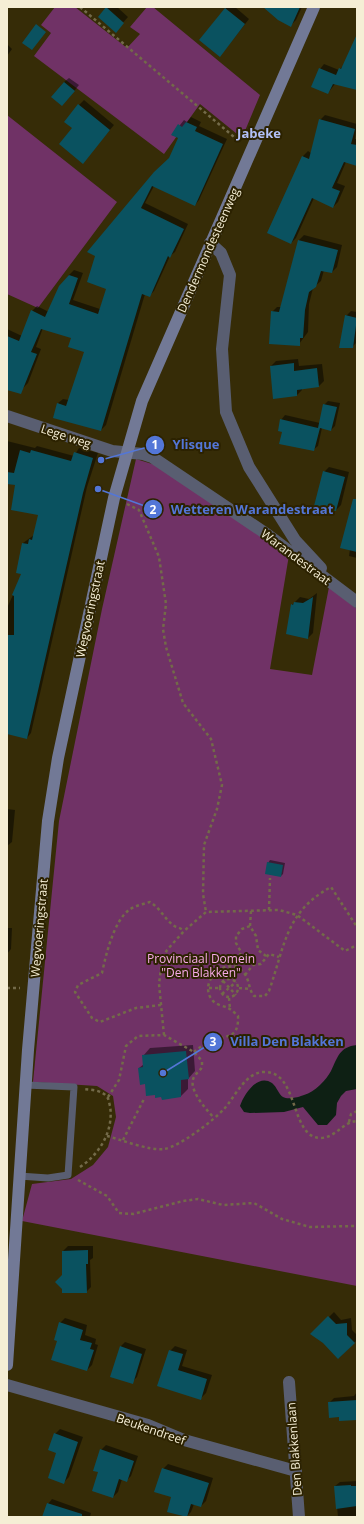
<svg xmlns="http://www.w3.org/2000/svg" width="364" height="1524" viewBox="0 0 364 1524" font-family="'Open Sans',sans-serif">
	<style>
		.green { fill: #703266 }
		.water { fill: #0e2014 }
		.shadow { fill: #0007 }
		.building { fill: #0a5260 }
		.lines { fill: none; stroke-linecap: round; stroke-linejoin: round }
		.path { stroke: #736a49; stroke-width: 2.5; stroke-dasharray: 3 3; stroke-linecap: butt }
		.lane { stroke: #595e71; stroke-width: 7 }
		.street { stroke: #595e71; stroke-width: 12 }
		.secondary { stroke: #727996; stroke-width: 12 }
		.labels { text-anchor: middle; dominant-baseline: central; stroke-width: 4; stroke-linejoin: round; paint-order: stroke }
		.street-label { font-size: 12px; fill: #f5eed5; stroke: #2c2200 }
		.park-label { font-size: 12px; fill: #f7aae8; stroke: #2c2200 }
		.neighbourhood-label { font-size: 13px; font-weight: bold; fill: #b2c0f7; stroke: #2c2200 }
		.leader { fill: none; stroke: #5376d7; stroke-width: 1.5 }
		.callout-dot { fill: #5376d7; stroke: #2c2200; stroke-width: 1.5 }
		.mark-label { font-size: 12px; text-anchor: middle; font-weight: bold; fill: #fff }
		.callout-label { font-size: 13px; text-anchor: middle; font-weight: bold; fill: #5376d7; stroke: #2c2200; stroke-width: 4; stroke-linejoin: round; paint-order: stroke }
	</style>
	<rect width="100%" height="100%" fill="#362c07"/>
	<!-- green -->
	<path class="green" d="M 55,7 L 75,7 L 127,48 L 140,34 L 130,27 L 147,7 L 153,7 L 260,95 L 242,138 L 200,104 L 164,154 L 34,56 L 51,33 L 41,25 Z
		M 7,115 L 117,202 L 38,308 L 7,294 Z
		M 136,459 L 165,468 L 289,555 L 270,669 L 312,675 L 329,587 L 357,609 L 357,1286 L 22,1221 L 32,1184 L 71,1179 L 93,1165 L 108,1147 L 116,1117 L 113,1096 L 97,1086 L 33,1082 L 59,821 L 102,609 Z"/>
	<!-- water -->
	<path class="water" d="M 357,1045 L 357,1089 L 346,1091 L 341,1096 L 337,1103 L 336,1115 L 327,1125 L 318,1125 L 303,1107 L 284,1112 L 250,1113 L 244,1112 L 240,1106 C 244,1094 258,1073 272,1083 C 277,1087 279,1095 283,1097 C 288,1100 299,1097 304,1095 C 315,1092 326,1080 331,1071 C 338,1057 339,1047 357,1045 Z"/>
	<!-- shadow -->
	<path class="shadow" d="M 108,7 L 117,7 L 128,17 L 120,26 L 99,17 Z
		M 227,7 L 235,7 L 249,19 L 224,51 L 200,40 Z
		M 264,7 L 302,7 L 296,20 L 291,25 Z
		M 357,36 L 357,89 L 335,84 L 328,93 L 320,69 L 324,64 L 339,70 L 345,64 Z
		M 7,44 L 12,49 L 7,56 Z
		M 69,78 L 79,85 L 67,100 L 64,82 Z
		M 84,100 L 114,125 L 83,162 L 73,128 L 79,105 Z
		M 325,115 L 357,124 L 355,139 L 357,139 L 357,164 L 346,162 L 337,183 L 345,186 L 338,202 L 333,207 L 314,198 L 296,238 L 291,243 L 269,233 L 303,156 L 308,151 L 311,153 L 320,120 Z
		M 191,117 L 201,122 L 199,126 L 227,139 L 199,200 L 195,205 L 154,186 L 145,203 L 188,224 L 175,252 L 170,256 L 154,291 L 149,296 L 145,294 L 106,425 L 101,430 L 58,403 L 63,399 L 69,400 L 85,351 L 72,337 L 43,328 L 36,347 L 41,349 L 28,383 L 23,388 L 7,382 L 7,329 L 22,336 L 32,311 L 37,306 L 49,312 L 69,275 L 74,270 L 83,273 L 73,300 L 100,309 L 107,288 L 88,281 L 170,158 L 179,138 L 172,135 L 184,120 L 187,122 Z
		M 304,235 L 342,245 L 337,267 L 332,272 L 324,270 L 321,281 L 313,288 L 309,304 L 308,332 L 299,344 L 272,312 L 277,307 L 281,307 L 299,240 Z
		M 351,311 L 357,312 L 357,342 L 352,347 L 346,316 Z
		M 298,359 L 299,366 L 322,364 L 324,381 L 319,386 L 302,388 L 302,390 L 297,395 L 271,366 L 276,361 Z
		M 328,401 L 340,403 L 335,426 L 331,430 L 322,428 L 318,446 L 313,450 L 281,420 L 285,415 L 320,423 L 324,405 Z
		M 7,441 L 35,448 L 37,446 L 74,456 L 79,448 L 98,453 L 87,487 L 31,733 L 27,738 L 7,733 L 7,608 L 23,573 L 23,543 L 34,535 L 39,514 L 16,485 L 7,483 Z
		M 329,467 L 349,472 L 341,505 L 336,510 L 324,472 Z
		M 357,499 L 357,558 L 349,556 Z
		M 317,593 L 313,633 L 308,638 L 292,605 L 300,597 L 309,599 Z
		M 7,809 L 15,810 L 12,842 L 7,846 Z
		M 270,860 L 285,863 L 283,874 L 281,876 L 268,863 Z
		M 7,921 L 7,928 L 12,928 L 11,949 L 7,954 Z
		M 193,1045 L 195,1071 L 188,1079 L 188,1089 L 181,1096 L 156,1094 L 146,1083 L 139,1068 L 144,1064 L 143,1056 L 150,1048 Z
		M 68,1246 L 93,1246 L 93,1258 L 90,1260 L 91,1287 L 86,1292 L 63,1275 L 63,1251 Z
		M 334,1312 L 341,1320 L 351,1318 L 352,1330 L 357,1335 L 357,1340 L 339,1358 L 328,1346 L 312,1334 Z
		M 65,1318 L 87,1325 L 85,1335 L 96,1339 L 95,1344 L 98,1345 L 92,1365 L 87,1370 L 58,1340 L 60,1323 Z
		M 125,1342 L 146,1349 L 137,1377 L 132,1382 L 120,1347 Z
		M 175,1346 L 187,1350 L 182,1366 L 212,1375 L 206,1393 L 201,1398 L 158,1385 L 170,1351 Z
		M 357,1392 L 357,1419 L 340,1416 L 329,1403 L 334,1398 L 354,1396 Z
		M 60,1429 L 83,1437 L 69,1477 L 64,1482 L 55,1434 Z
		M 106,1445 L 138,1456 L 131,1476 L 126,1481 L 122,1479 L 118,1492 L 113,1497 L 101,1450 Z
		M 168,1464 L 213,1478 L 206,1501 L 201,1506 L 194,1504 L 191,1512 L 186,1517 L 173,1497 L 163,1469 Z
		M 357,1481 L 357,1517 L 338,1517 L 335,1486 L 340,1482 Z
		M 52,1499 L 91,1513 L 90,1517 L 43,1517 L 48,1504 Z"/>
	<!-- building -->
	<path class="building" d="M 106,7 L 124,23 L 116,33 L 98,17 Z
		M 263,7 L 300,7 L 291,27 L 278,20 Z
		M 225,8 L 245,24 L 220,57 L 199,40 Z
		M 36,24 L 46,32 L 32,50 L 22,43 Z
		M 357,34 L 357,90 L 333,84 L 328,94 L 311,87 L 319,68 L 336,75 L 339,68 L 341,69 Z
		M 64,82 L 75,91 L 62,106 L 51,97 Z
		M 78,104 L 110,130 L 83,164 L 59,144 L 72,128 L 64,122 Z
		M 319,119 L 355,129 L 351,144 L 357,145 L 357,166 L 344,162 L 332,188 L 340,191 L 333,208 L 312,198 L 291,244 L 267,233 L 302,156 L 309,159 Z
		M 186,122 L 197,127 L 195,131 L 223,144 L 195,206 L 152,186 L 141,208 L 184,229 L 170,258 L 168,256 L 150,297 L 142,294 L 101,431 L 53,418 L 57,403 L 66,406 L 84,352 L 68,347 L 71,338 L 41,329 L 31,352 L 37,354 L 21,394 L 7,390 L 7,336 L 19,341 L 31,310 L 45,317 L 59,286 L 69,275 L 78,278 L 69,304 L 98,314 L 106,289 L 87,282 L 95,256 L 87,252 L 154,172 L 169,158 L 178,138 L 171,135 L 178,124 L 182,127 Z
		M 298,240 L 338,250 L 332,273 L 321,271 L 316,287 L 309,292 L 305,310 L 303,338 L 300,338 L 300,346 L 269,344 L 271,311 L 279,312 Z
		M 345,315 L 357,318 L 353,348 L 339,348 Z
		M 294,363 L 294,371 L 317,368 L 319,387 L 297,390 L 297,396 L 273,399 L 270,366 Z
		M 323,404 L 337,407 L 331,431 L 320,428 L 314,451 L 279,444 L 282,432 L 278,431 L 280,419 L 318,428 Z
		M 20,450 L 30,453 L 31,450 L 71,461 L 74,452 L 93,458 L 83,493 L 27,739 L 7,734 L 7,635 L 14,635 L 14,596 L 12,595 L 21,574 L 16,573 L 22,543 L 28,544 L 29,539 L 32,540 L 38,515 L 11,510 L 15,485 L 7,484 L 7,472 L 14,473 Z
		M 323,471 L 345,477 L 336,511 L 314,506 Z
		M 353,499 L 357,499 L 357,552 L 340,548 Z
		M 313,597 L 308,639 L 286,634 L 291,604 L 293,605 L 294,602 L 303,603 Z
		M 267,862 L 283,865 L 281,877 L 265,874 Z
		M 186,1051 L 189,1079 L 181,1080 L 181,1097 L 162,1100 L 161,1097 L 155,1098 L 155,1095 L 146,1096 L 145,1084 L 140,1085 L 138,1068 L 143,1067 L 142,1055 Z
		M 88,1250 L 88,1264 L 86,1264 L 87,1293 L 62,1293 L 62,1289 L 55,1282 L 62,1275 L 62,1251 Z
		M 328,1316 L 336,1324 L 347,1323 L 347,1335 L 355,1343 L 338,1359 L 323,1343 L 310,1334 Z
		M 59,1322 L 83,1330 L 80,1340 L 92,1343 L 90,1349 L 94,1350 L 87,1371 L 51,1360 L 57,1341 L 54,1340 Z
		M 120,1346 L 142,1354 L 133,1384 L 110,1377 Z
		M 169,1350 L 183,1354 L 178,1370 L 207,1379 L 201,1400 L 157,1386 Z
		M 357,1400 L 357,1420 L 339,1421 L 339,1417 L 329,1418 L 328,1402 Z
		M 54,1433 L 78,1442 L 64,1484 L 48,1478 L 56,1453 L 48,1450 Z
		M 100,1449 L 134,1461 L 127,1482 L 119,1479 L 113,1498 L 92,1491 L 98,1472 L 93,1471 Z
		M 162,1468 L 209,1483 L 201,1507 L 191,1504 L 187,1517 L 167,1512 L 171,1497 L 154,1492 Z
		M 351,1485 L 351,1486 L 357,1486 L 357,1506 L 336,1509 L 334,1486 Z
		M 47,1503 L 82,1514 L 82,1517 L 42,1517 Z"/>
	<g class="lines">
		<!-- path -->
		<path class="path" d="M 80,7 L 240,142
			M 127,504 L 139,510 L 159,557 L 166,604 L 163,629 L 166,647 L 183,703 L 211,739 L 222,785 L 217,809 L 204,845 L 203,894 L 206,912
			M 269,910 L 270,878
			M 251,911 L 250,926 L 256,936 L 258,950 L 266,956
			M 235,967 L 241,952 L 236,943 L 236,936 L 242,929 L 250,926
			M 245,975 L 253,965 L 261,964 L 269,954 L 279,957
			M 230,978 L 231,967
			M220 988a9 9 0 1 1 18 0a9 9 0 1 1-18 0Z
			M 223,981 L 236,995
			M 7,988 L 20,988
			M 209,988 L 220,988
			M 239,988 L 250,989
			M 222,994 L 236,982
			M 229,998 L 230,1009
			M 161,1005 L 136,1008 L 100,1022 L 92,1018 L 75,992 L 78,985 L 102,973 C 106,954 114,921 129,910 C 134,906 143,904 150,902 C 160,908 164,918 173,925 C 176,928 180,927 184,931
			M 164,1035 L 159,984 L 162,960 L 167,950 L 184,931 L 206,912 L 279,910 L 297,915 L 345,951 L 357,945
			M 194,1052 C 199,1048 205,1043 211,1041 C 227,1035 239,1039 238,1016 C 235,1013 232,1010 228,1008 C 224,1006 217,1005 214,1002 C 196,985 223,955 242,971 C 250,978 248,989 254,996 L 265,996 L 269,991 C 285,946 285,912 331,887 L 357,927
			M 108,1097 L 119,1080 L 126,1046 L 138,1036 L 164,1035 L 194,1052 L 202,1061 L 202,1067 C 200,1071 196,1073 194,1077 C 187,1089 207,1110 214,1118
			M 349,1122 L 351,1114 L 357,1111
			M 107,1136 C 122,1140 149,1151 164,1149 C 179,1147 213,1121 224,1109 C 235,1097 246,1071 265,1072 C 299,1072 290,1137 320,1138 C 336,1138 342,1122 357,1121
			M 123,1140 L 144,1099
			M 80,1167 C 100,1154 114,1130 110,1106 C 109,1103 109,1099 107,1097 C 102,1090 92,1090 84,1089
			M 78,1180 L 107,1196 L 119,1213 L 133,1214 L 183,1201 L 198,1199 L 223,1205 L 254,1203 L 282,1219 L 310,1227 L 355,1226 L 357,1227"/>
		<!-- lane -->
		<path class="lane" d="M 19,1176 L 48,1178 L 68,1175 L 74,1087 L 25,1085"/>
		<!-- street -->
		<path class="street" d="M 210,243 L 221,253 L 230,275 L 222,349 L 226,412 L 249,467 L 295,540 L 321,568
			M 7,416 L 112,451 L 143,454 L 152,457 L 268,535 L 357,602
			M 289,1382 L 299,1517
			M 7,1385 L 148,1425 L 184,1440 L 296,1471"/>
		<!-- secondary -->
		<path class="secondary" d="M 7,1365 L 28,1050 L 48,821 L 58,758 L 114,498 L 142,401 L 314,7"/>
	</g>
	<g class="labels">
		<!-- street labels -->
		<g class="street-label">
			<text transform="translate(208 250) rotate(-66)">Dendermondesteenweg</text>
			<text transform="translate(66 436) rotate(18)">Lege weg</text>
			<text transform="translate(296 557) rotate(37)">Warandestraat</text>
			<text transform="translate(90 609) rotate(-78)">Wegvoeringstraat</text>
			<text transform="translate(39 928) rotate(-85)">Wegvoeringstraat</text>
			<text transform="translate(151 1429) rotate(19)">Beukendreef</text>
			<text transform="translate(294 1449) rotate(-94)">Den Blakkenlaan</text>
		</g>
		<!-- park labels -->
		<g class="park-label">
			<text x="201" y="958">Provinciaal Domein<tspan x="201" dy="14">"Den Blakken"</tspan></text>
		</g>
		<!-- neighbourhood labels -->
		<g class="neighbourhood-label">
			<text x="259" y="133">Jabeke</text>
		</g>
	</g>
	<!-- callouts -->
	<path class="leader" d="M101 460L155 445M98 489L153 509M163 1073L213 1042"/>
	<g class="callout-dot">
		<circle cx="101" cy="460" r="4"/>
		<circle cx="98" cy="489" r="4"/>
		<circle cx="163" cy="1073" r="4"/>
		<circle cx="155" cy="445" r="10"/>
		<circle cx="153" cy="509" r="10"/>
		<circle cx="213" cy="1042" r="10"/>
	</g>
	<g class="mark-label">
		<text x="155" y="449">1</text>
		<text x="153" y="514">2</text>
		<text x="213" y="1046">3</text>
	</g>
	<g class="callout-label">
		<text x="196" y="449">Ylisque</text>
		<text x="252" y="514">Wetteren Warandestraat</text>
		<text x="287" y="1046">Villa Den Blakken</text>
	</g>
	<!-- border -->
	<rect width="364" height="1524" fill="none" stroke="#f5eed5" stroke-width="16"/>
</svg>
